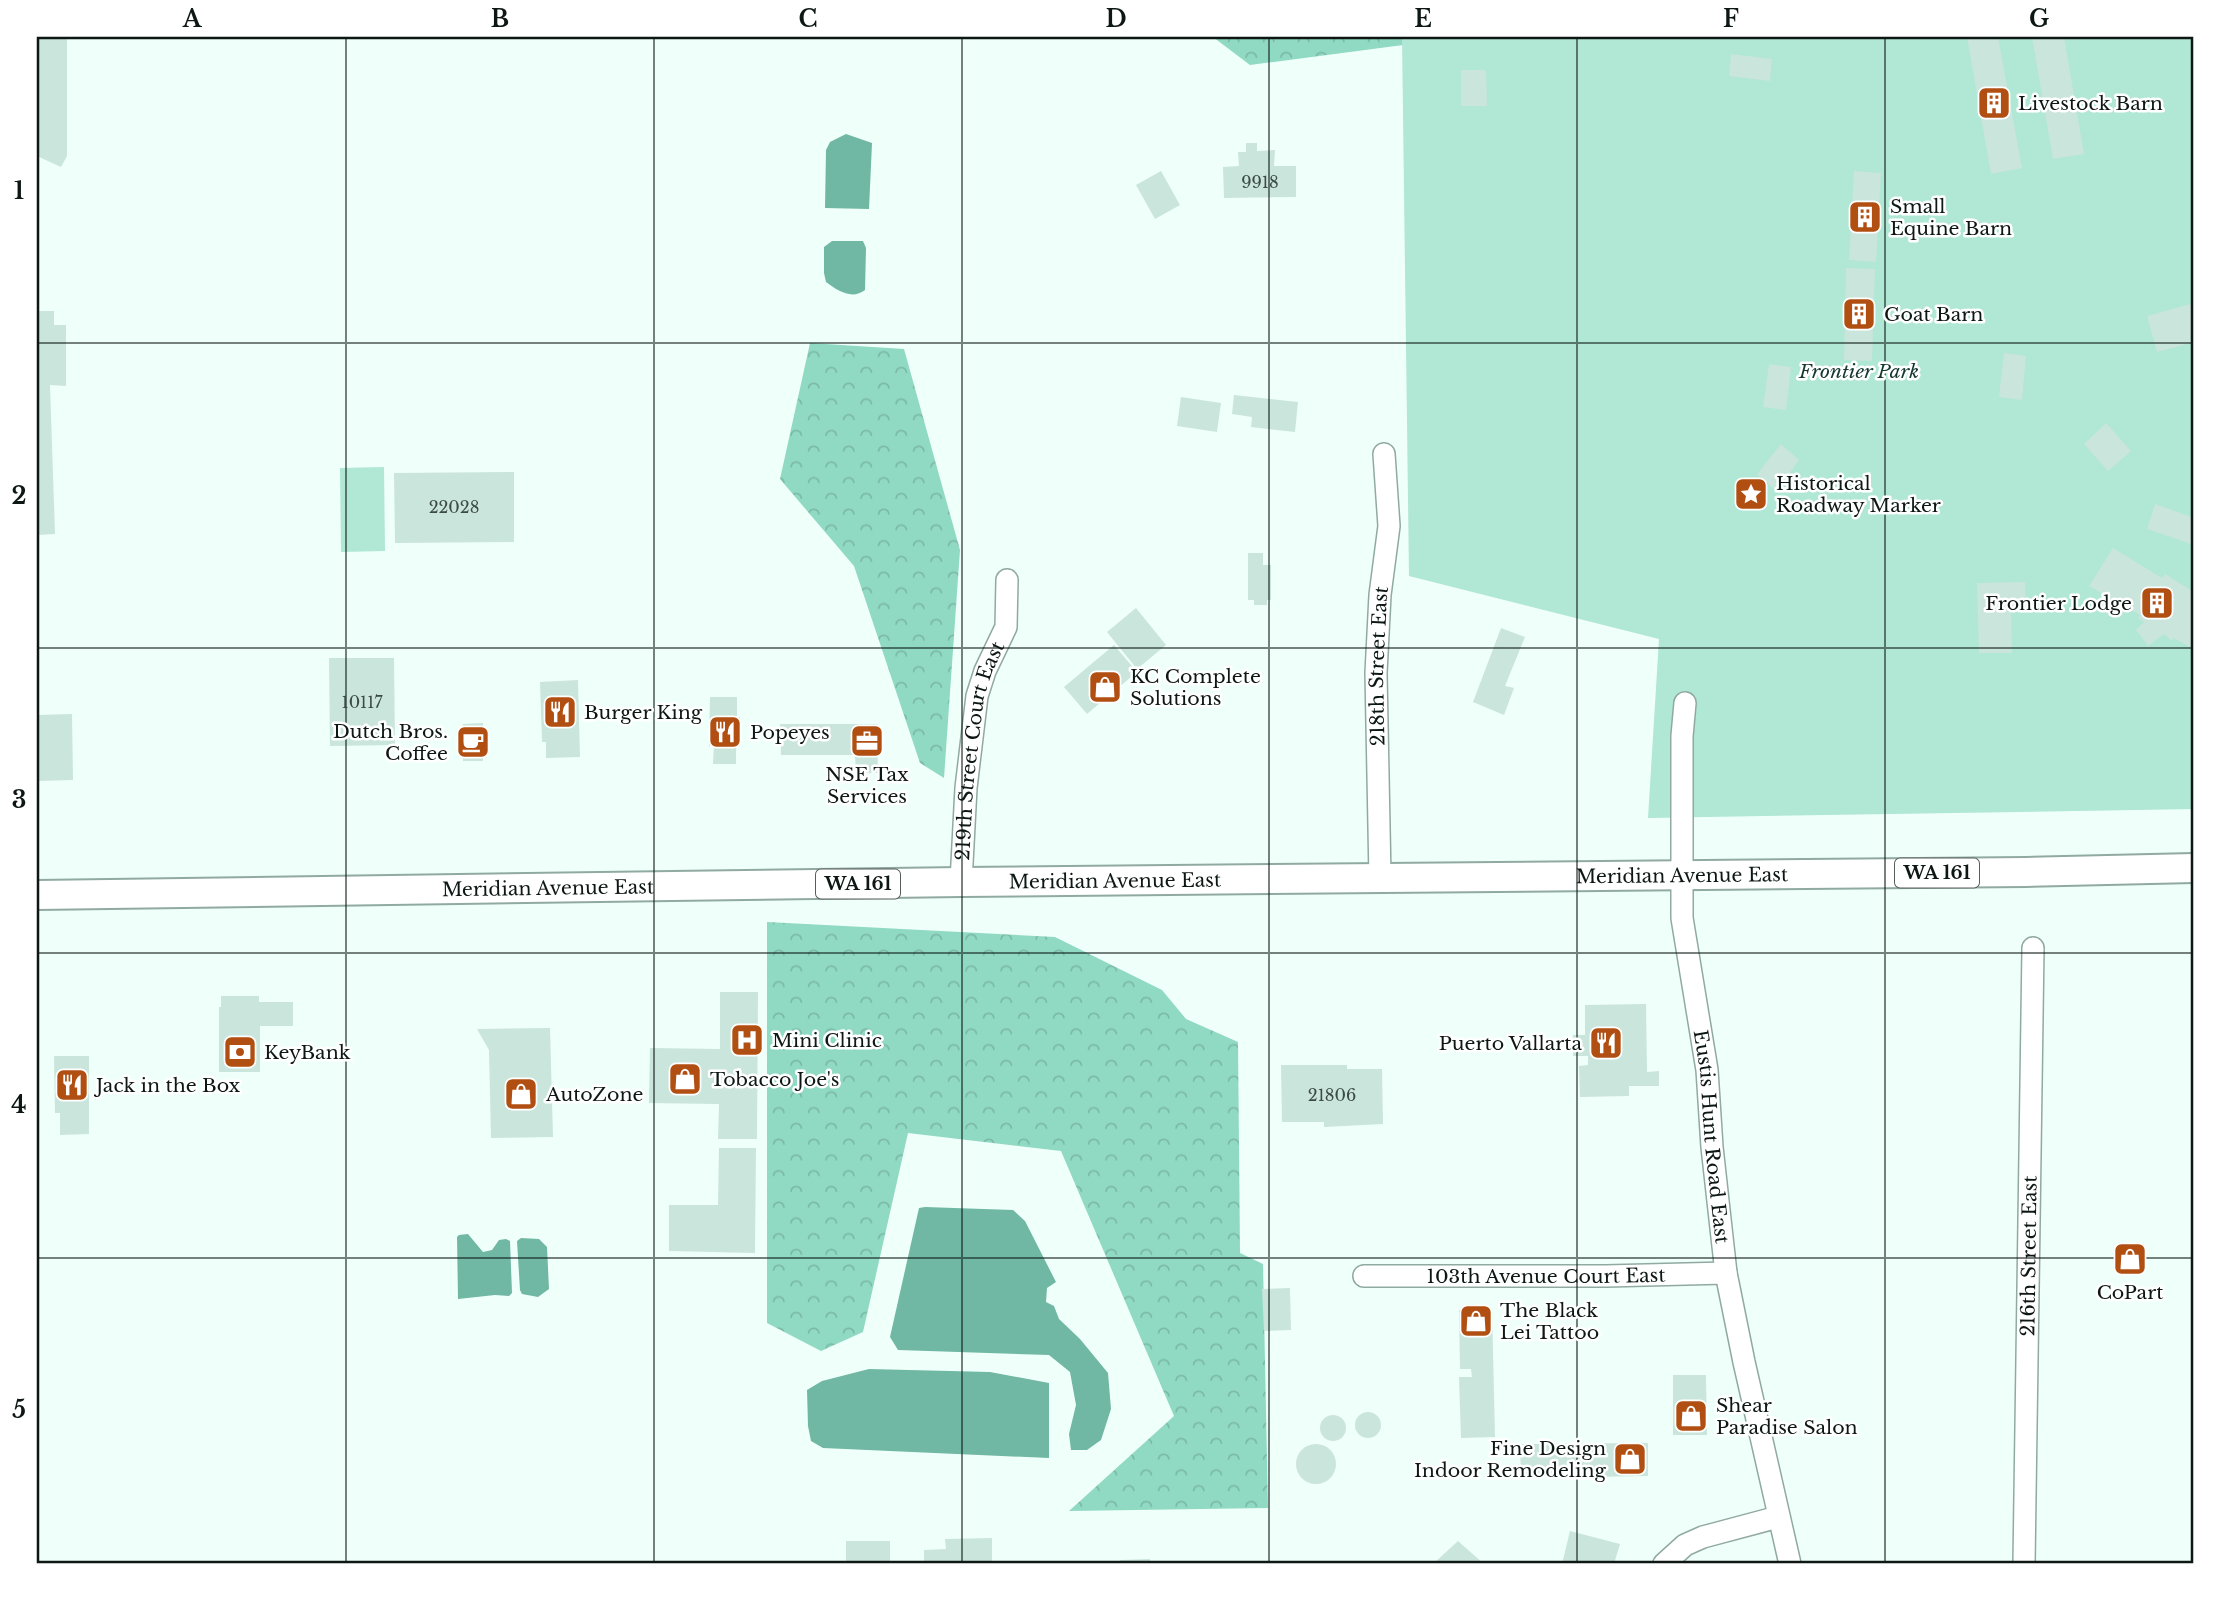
<svg xmlns="http://www.w3.org/2000/svg" width="2231" height="1601" viewBox="0 0 2231 1601" font-family="'Libre Baskerville',serif">
	<style>
		.forest { fill: url(#forest-crowns) }
		.park { fill: #b0e7d5 }
		.water { fill: #70b8a3 }
		.building { fill: #cae5dc }
		.lines { fill: none; stroke-linecap: round; stroke-linejoin: round }
		.minor-casing { stroke: #90aaa1; stroke-width: 24 }
		.major-casing { stroke: #90aaa1; stroke-width: 32 }
		.minor { stroke: #fff; stroke-width: 21 }
		.major { stroke: #fff; stroke-width: 28 }
		.grid { fill: none; stroke: #0d1714; stroke-width: 2; stroke-opacity: 0.55 }
		.labels { text-anchor: middle; dominant-baseline: central; stroke-width: 5; stroke-linejoin: round; paint-order: stroke }
		.number-label { font-size: 16px; fill: #3c4a46 }
		.shield { fill: #fff; stroke: #565d5a; stroke-width: 2 }
		.shield-label { font-size: 18px; font-weight: bold; fill: #0d1714 }
		.poi-label { font-size: 19px; fill: #0d1714; stroke: #fff; text-anchor: start }
		.park-label { font-size: 19px; font-style: italic; fill: #14372e; stroke: #fff }
		.street-label { font-size: 19px; fill: #0d1714; stroke: #fff }
		.neatline { fill: none; stroke: #0d1714; stroke-width: 2.5 }
		.grid-label { font-size: 23px; text-anchor: middle; font-weight: bold; fill: #0d1714 }
	</style>
	<defs>
		<pattern id="forest-crowns" width="20" height="18" patternUnits="userSpaceOnUse" patternTransform="scale(1.75)"><rect width="20" height="18" fill="#90d9c3"/><path d="M2 6a3 3 0 1 1 6 0M12 15a3 3 0 1 1 6 0" fill="none" stroke="#7bbaa7"/></pattern>
	</defs>
	<rect width="100%" height="100%" fill="#effff9"/>
	<!-- forest -->
	<path class="forest" d="M 1213,37 L 1402,37 L 1403,45 L 1250,65 Z
		M 810,343 L 904,349 L 960,550 L 944,778 L 920,763 L 854,566 L 780,479 Z
		M 767,922 L 1055,937 L 1162,990 L 1186,1019 L 1238,1042 L 1240,1253 L 1263,1264 L 1268,1508 L 1069,1511 L 1174,1416 L 1061,1151 L 908,1133 L 863,1332 L 821,1351 L 767,1323 Z"/>
	<!-- park -->
	<path class="park" d="M 1402,37 L 2194,37 L 2194,809 L 1648,818 L 1659,639 L 1409,576 Z
		M 384,467 L 385,551 L 341,552 L 340,468 Z"/>
	<!-- water -->
	<path class="water" d="M 846,134 L 872,143 L 869,209 L 825,208 L 826,150 L 830,142 Z
		M 832,241 L 863,241 L 866,248 L 865,290 C 852,300 838,291 826,282 L 824,273 L 824,247 Z
		M 925,1207 L 1013,1210 L 1025,1221 L 1056,1282 L 1047,1288 L 1046,1302 L 1054,1306 L 1059,1319 L 1080,1339 L 1108,1373 L 1111,1409 L 1101,1440 L 1087,1450 L 1071,1450 L 1069,1434 L 1076,1405 L 1070,1372 L 1049,1355 L 898,1350 L 890,1337 L 919,1208 Z
		M 468,1234 L 483,1252 L 492,1250 L 499,1240 L 506,1239 L 510,1241 L 512,1293 L 509,1296 L 495,1295 L 458,1299 L 457,1237 L 459,1235 Z
		M 521,1238 L 539,1239 L 547,1247 L 549,1289 L 538,1297 L 522,1294 L 520,1290 L 517,1241 Z
		M 869,1369 L 990,1372 L 1049,1383 L 1049,1458 L 823,1448 L 811,1441 L 808,1426 L 807,1390 L 822,1381 Z"/>
	<!-- building -->
	<path class="building" d="M 37,37 L 67,37 L 67,156 L 61,167 L 37,156 Z
		M 1967,37 L 1998,37 L 2022,168 L 1991,174 Z
		M 2032,37 L 2064,37 L 2084,154 L 2053,159 Z
		M 1731,54 L 1772,59 L 1770,81 L 1729,76 Z
		M 1461,70 L 1486,70 L 1487,106 L 1461,106 Z
		M 1246,143 L 1257,143 L 1257,151 L 1275,150 L 1274,166 L 1296,166 L 1296,197 L 1224,198 L 1223,167 L 1239,166 L 1238,152 L 1246,152 Z
		M 1161,171 L 1180,205 L 1155,219 L 1136,185 Z
		M 1854,171 L 1881,173 L 1876,262 L 1849,260 Z
		M 1846,268 L 1875,269 L 1872,361 L 1844,360 Z
		M 2194,303 L 2194,342 L 2157,352 L 2147,316 Z
		M 37,311 L 54,311 L 54,325 L 66,325 L 66,386 L 50,385 L 55,534 L 37,535 Z
		M 2004,353 L 2026,356 L 2022,400 L 1999,397 Z
		M 1769,364 L 1791,367 L 1786,410 L 1763,407 Z
		M 1234,395 L 1298,402 L 1295,432 L 1251,427 L 1252,417 L 1232,414 Z
		M 1181,397 L 1221,403 L 1217,432 L 1177,426 Z
		M 2106,423 L 2131,451 L 2108,471 L 2084,444 Z
		M 1781,444 L 1799,460 L 1777,491 L 1757,474 Z
		M 514,472 L 514,542 L 395,543 L 394,473 Z
		M 2155,504 L 2194,518 L 2194,545 L 2147,529 Z
		M 2113,548 L 2162,578 L 2165,574 L 2194,592 L 2194,649 L 2173,638 L 2172,641 L 2164,634 L 2148,646 L 2136,630 L 2144,622 L 2138,618 L 2140,615 L 2089,586 Z
		M 1248,553 L 1263,553 L 1263,565 L 1271,565 L 1271,600 L 1267,600 L 1267,605 L 1254,605 L 1254,600 L 1248,600 Z
		M 2025,582 L 2026,608 L 2011,609 L 2012,653 L 1979,653 L 1977,583 Z
		M 1136,608 L 1166,645 L 1137,669 L 1107,632 Z
		M 1501,628 L 1525,637 L 1505,686 L 1514,688 L 1504,715 L 1473,702 Z
		M 1114,645 L 1137,672 L 1087,714 L 1064,687 Z
		M 329,658 L 394,658 L 395,745 L 330,746 Z
		M 578,680 L 580,757 L 546,758 L 546,742 L 542,742 L 540,682 Z
		M 710,697 L 737,697 L 737,718 L 740,717 L 740,746 L 736,746 L 736,764 L 713,764 L 714,745 L 709,746 Z
		M 72,714 L 73,780 L 37,781 L 37,715 Z
		M 483,723 L 483,761 L 463,761 L 463,724 Z
		M 780,724 L 877,724 L 878,773 L 856,773 L 855,755 L 781,755 Z
		M 720,992 L 758,992 L 757,1139 L 718,1139 L 719,1104 L 649,1103 L 650,1048 L 720,1049 Z
		M 221,996 L 259,996 L 259,1002 L 293,1002 L 293,1026 L 260,1026 L 260,1072 L 219,1072 L 219,1007 L 221,1007 Z
		M 1646,1004 L 1647,1072 L 1659,1071 L 1659,1086 L 1629,1086 L 1629,1096 L 1580,1097 L 1579,1066 L 1588,1065 L 1588,1056 L 1573,1056 L 1573,1035 L 1585,1035 L 1585,1005 Z
		M 550,1028 L 553,1137 L 491,1138 L 489,1050 L 477,1029 Z
		M 54,1056 L 89,1056 L 89,1134 L 60,1135 L 60,1113 L 55,1113 Z
		M 1281,1065 L 1347,1065 L 1347,1069 L 1382,1069 L 1383,1124 L 1324,1127 L 1324,1122 L 1282,1122 Z
		M 719,1148 L 756,1148 L 755,1253 L 669,1251 L 669,1205 L 718,1205 Z
		M 1290,1288 L 1291,1330 L 1264,1331 L 1262,1289 Z
		M 1492,1309 L 1495,1437 L 1461,1438 L 1459,1377 L 1472,1377 L 1471,1369 L 1460,1369 L 1459,1310 Z
		M 1673,1375 L 1706,1375 L 1707,1435 L 1673,1435 Z
		M1355 1425a13 13 0 1 1 26 0a13 13 0 1 1-26 0Z
		M1320 1428a13 13 0 1 1 26 0a13 13 0 1 1-26 0Z
		M 1648,1443 L 1648,1476 L 1588,1477 L 1588,1466 L 1580,1466 L 1580,1477 L 1521,1477 L 1520,1444 Z
		M1296 1464a20 20 0 1 1 40 0a20 20 0 1 1-40 0Z
		M 1570,1531 L 1620,1544 L 1614,1564 L 1562,1564 Z
		M 992,1538 L 992,1564 L 924,1564 L 924,1550 L 946,1549 L 945,1539 Z
		M 846,1541 L 890,1541 L 890,1564 L 846,1564 Z
		M 1458,1541 L 1484,1564 L 1433,1564 Z
		M 1150,1559 L 1150,1564 L 1120,1564 L 1120,1560 Z"/>
	<g class="lines">
		<defs>
			<g id="minor">
				<path id="s1" d="M 1685,703 L 1682,736 L 1682,918 L 1707,1070 L 1712,1147 L 1726,1273 L 1744,1362 L 1790,1564"/>
				<path id="s2" d="M 1380,878 L 1376,673 L 1380,595 L 1389,526 L 1384,454"/>
				<path id="s3" d="M 961,882 L 966,788 L 977,696 L 985,671 L 1006,627 L 1007,580"/>
				<path id="s4" d="M 1364,1276 L 1606,1276 L 1726,1273"/>
				<path d="M 1664,1564 L 1685,1545 L 1703,1537 L 1778,1517"/>
				<path id="s5" d="M 2024,1564 L 2033,948"/>
			</g>
			<g id="major">
				<path id="s6" d="M 37,895 L 961,882 L 2026,872 L 2194,868"/>
			</g>
		</defs>
		<!-- minor casing -->
		<use href="#minor" class="minor-casing"/>
		<!-- major casing -->
		<use href="#major" class="major-casing"/>
		<!-- minor -->
		<use href="#minor" class="minor"/>
		<!-- major -->
		<use href="#major" class="major"/>
	</g>
	<!-- grid -->
	<path class="grid" d="M 346,37 L 346,1564M 654,37 L 654,1564M 962,37 L 962,1564M 1269,37 L 1269,1564M 1577,37 L 1577,1564M 1885,37 L 1885,1564M 37,343 L 2194,343M 37,648 L 2194,648M 37,953 L 2194,953M 37,1258 L 2194,1258"/>
	<!-- icons -->
	<defs>
		<symbol id="building-square" viewBox="-11 -11 22 22"><rect x="-9" y="-9" width="18" height="18" rx="4" fill="#b14f12" stroke="#fff"/><path d="M-4-6H4V6H1V3H-1V6H-4ZM-2.5-4.3h1.7v1.8h-1.7ZM.8-4.3h1.7v1.8H.8ZM-2.5-1h1.7V.8h-1.7ZM.8-1h1.7V.8H.8Z" fill="#fff"/></symbol>
		<symbol id="sight-square" viewBox="-11 -11 22 22"><rect x="-9" y="-9" width="18" height="18" rx="4" fill="#b14f12" stroke="#fff"/><path d="M0-6L1.8-2.2L6-1.7L2.9 1.2L3.7 5.4L0 3.3L-3.7 5.4L-2.9 1.2L-6-1.7L-1.8-2.2Z" fill="#fff"/></symbol>
		<symbol id="shop-square" viewBox="-11 -11 22 22"><rect x="-9" y="-9" width="18" height="18" rx="4" fill="#b14f12" stroke="#fff"/><path d="M-5-2.5h2.3a2.7 3.5 0 0 1 5.4 0H5L5.5 6h-11ZM-1.5-2.5h3a1.5 2.3 0 0 0-3 0Z" fill="#fff"/></symbol>
		<symbol id="restaurant-square" viewBox="-11 -11 22 22"><rect x="-9" y="-9" width="18" height="18" rx="4" fill="#b14f12" stroke="#fff"/><path d="M-5-6h1v4h1v-4h1v4h1v-4h1v5L-1.5 .5V6h-2V.5L-5-1ZM5-6V6H3V1.5H1.5Q1.5-4 5-6Z" fill="#fff"/></symbol>
		<symbol id="office-square" viewBox="-11 -11 22 22"><rect x="-9" y="-9" width="18" height="18" rx="4" fill="#b14f12" stroke="#fff"/><path d="M-6-3h4V-5.5h4V-3h4V5H-6ZM-1-4.5V-3h2v-1.5ZM-6 0V1H6V0Z" fill="#fff"/></symbol>
		<symbol id="cafe-square" viewBox="-11 -11 22 22"><rect x="-9" y="-9" width="18" height="18" rx="4" fill="#b14f12" stroke="#fff"/><path d="M-5.5-4.5H6V0H3Q3 3.5 0 3.5H-2.5Q-5.5 3.5-5.5 0ZM3-3.2v2h1.7v-2ZM-6 4.5H4V6H-6Z" fill="#fff"/></symbol>
		<symbol id="hospital-square" viewBox="-11 -11 22 22"><rect x="-9" y="-9" width="18" height="18" rx="4" fill="#b14f12" stroke="#fff"/><path d="M-5-5h3v3.5h4V-5h3V5h-3V1.5h-4V5h-3Z" fill="#fff"/></symbol>
		<symbol id="bank-square" viewBox="-11 -11 22 22"><rect x="-9" y="-9" width="18" height="18" rx="4" fill="#b14f12" stroke="#fff"/><path d="M-6-4H6V4H-6ZM0-2.3a2.3 2.3 0 1 0 0 4.6a2.3 2.3 0 1 0 0-4.6Z" fill="#fff"/></symbol>
	</defs>
	<g fill-rule="evenodd">
		<use href="#building-square" x="1975" y="84" width="38" height="38"/>
		<use href="#building-square" x="1846" y="198" width="38" height="38"/>
		<use href="#building-square" x="1840" y="295" width="38" height="38"/>
		<use href="#sight-square" x="1732" y="475" width="38" height="38"/>
		<use href="#building-square" x="2138" y="584" width="38" height="38"/>
		<use href="#shop-square" x="1086" y="668" width="38" height="38"/>
		<use href="#restaurant-square" x="541" y="693" width="38" height="38"/>
		<use href="#restaurant-square" x="706" y="713" width="38" height="38"/>
		<use href="#office-square" x="848" y="722" width="38" height="38"/>
		<use href="#cafe-square" x="454" y="723" width="38" height="38"/>
		<use href="#hospital-square" x="728" y="1021" width="38" height="38"/>
		<use href="#restaurant-square" x="1587" y="1024" width="38" height="38"/>
		<use href="#bank-square" x="221" y="1033" width="38" height="38"/>
		<use href="#shop-square" x="666" y="1060" width="38" height="38"/>
		<use href="#restaurant-square" x="53" y="1066" width="38" height="38"/>
		<use href="#shop-square" x="502" y="1075" width="38" height="38"/>
		<use href="#shop-square" x="2111" y="1240" width="38" height="38"/>
		<use href="#shop-square" x="1457" y="1302" width="38" height="38"/>
		<use href="#shop-square" x="1672" y="1397" width="38" height="38"/>
		<use href="#shop-square" x="1611" y="1440" width="38" height="38"/>
	</g>
	<g class="labels">
		<!-- number labels -->
		<g class="number-label">
			<text x="1260" y="182">9918</text>
			<text x="454" y="507">22028</text>
			<text x="362" y="702">10117</text>
			<text x="1332" y="1095">21806</text>
		</g>
		<!-- shield labels -->
		<g class="shield">
			<rect x="1895" y="858.5" width="84" height="29" rx="5"/>
			<rect x="816" y="869.5" width="84" height="29" rx="5"/>
		</g>
		<g class="shield-label">
			<text x="1937" y="873">WA 161</text>
			<text x="858" y="884">WA 161</text>
		</g>
		<!-- poi labels -->
		<g class="poi-label">
			<text x="2018" y="103">Livestock Barn</text>
			<text x="1890" y="206">Small<tspan x="1890" dy="22">Equine Barn</tspan></text>
			<text x="1884" y="314">Goat Barn</text>
			<text x="1776" y="483">Historical<tspan x="1776" dy="22">Roadway Marker</tspan></text>
			<text x="2132" y="603" text-anchor="end">Frontier Lodge</text>
			<text x="1130" y="676">KC Complete<tspan x="1130" dy="22">Solutions</tspan></text>
			<text x="584" y="712">Burger King</text>
			<text x="448" y="731" text-anchor="end">Dutch Bros.<tspan x="448" dy="22">Coffee</tspan></text>
			<text x="750" y="732">Popeyes</text>
			<text x="867" y="774" text-anchor="middle">NSE Tax<tspan x="867" dy="22">Services</tspan></text>
			<text x="772" y="1040">Mini Clinic</text>
			<text x="1582" y="1043" text-anchor="end">Puerto Vallarta</text>
			<text x="264" y="1052">KeyBank</text>
			<text x="710" y="1079">Tobacco Joe's</text>
			<text x="96" y="1085">Jack in the Box</text>
			<text x="546" y="1094">AutoZone</text>
			<text x="2130" y="1292" text-anchor="middle">CoPart</text>
			<text x="1500" y="1310">The Black<tspan x="1500" dy="22">Lei Tattoo</tspan></text>
			<text x="1716" y="1405">Shear<tspan x="1716" dy="22">Paradise Salon</tspan></text>
			<text x="1606" y="1448" text-anchor="end">Fine Design<tspan x="1606" dy="22">Indoor Remodeling</tspan></text>
		</g>
		<!-- park labels -->
		<g class="park-label">
			<text x="1859" y="371">Frontier Park</text>
		</g>
		<!-- street labels -->
		<g class="street-label">
			<text stroke="none"><textPath href="#s2" startOffset="212">218th Street East</textPath></text>
			<text stroke="none"><textPath href="#s3" startOffset="133">219th Street Court East</textPath></text>
			<text stroke="none"><textPath href="#s6" startOffset="1645">Meridian Avenue East</textPath></text>
			<text stroke="none"><textPath href="#s6" startOffset="1078">Meridian Avenue East</textPath></text>
			<text stroke="none"><textPath href="#s6" startOffset="511">Meridian Avenue East</textPath></text>
			<text stroke="none"><textPath href="#s1" startOffset="436">Eustis Hunt Road East</textPath></text>
			<text stroke="none"><textPath href="#s5" startOffset="308">216th Street East</textPath></text>
			<text stroke="none"><textPath href="#s4" startOffset="182">103th Avenue Court East</textPath></text>
		</g>
	</g>
	<!-- border -->
	<rect width="2231" height="1601" fill="none" stroke="#ffffff" stroke-width="77"/>
	<rect x="38" y="38" width="2154" height="1524" class="neatline"/>
	<g class="grid-label">
		<text x="192" y="27">A</text>
		<text x="500" y="27">B</text>
		<text x="808" y="27">C</text>
		<text x="1116" y="27">D</text>
		<text x="1423" y="27">E</text>
		<text x="1731" y="27">F</text>
		<text x="2039" y="27">G</text>
		<text x="19" y="199">1</text>
		<text x="19" y="504">2</text>
		<text x="19" y="808">3</text>
		<text x="19" y="1113">4</text>
		<text x="19" y="1418">5</text>
	</g>
</svg>
